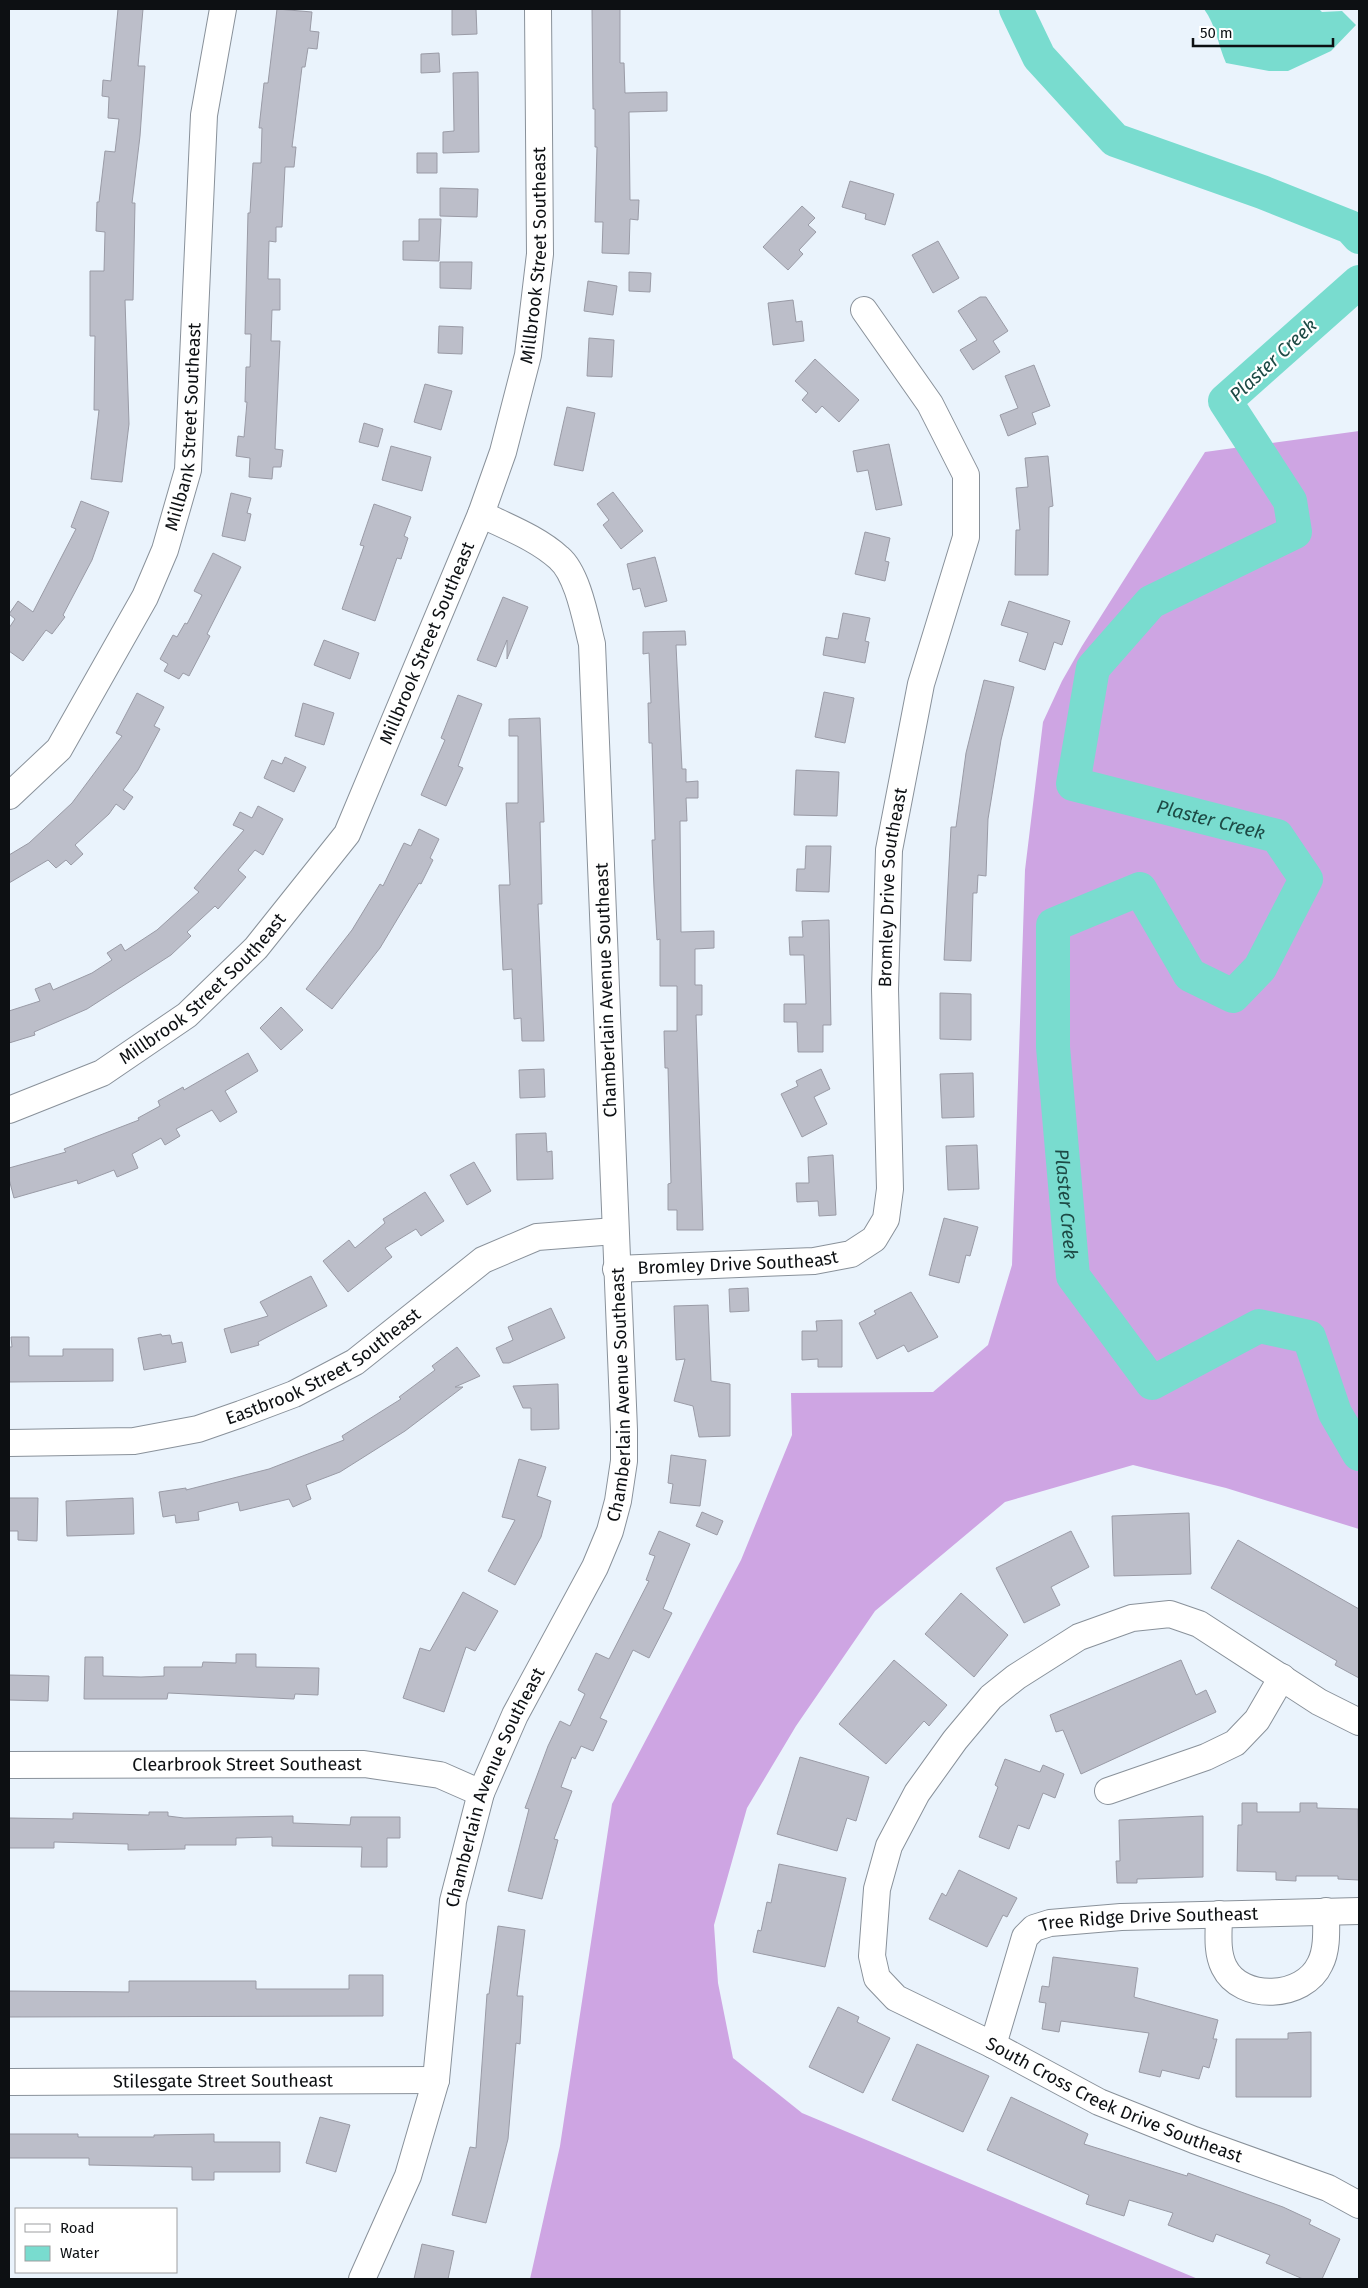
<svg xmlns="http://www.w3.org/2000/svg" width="1368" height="2288" viewBox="0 0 1368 2288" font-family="'Fira Sans',sans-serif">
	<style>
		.forest { fill: #cea5e3 }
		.water { fill: #79dccf }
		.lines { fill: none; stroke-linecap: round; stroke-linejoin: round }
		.river { stroke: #79dccf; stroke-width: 34 }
		.building { fill: #bcbec9; stroke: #9a9ba6 }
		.minor-casing { stroke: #89919a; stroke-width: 28 }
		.minor { stroke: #fff; stroke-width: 26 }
		.labels { text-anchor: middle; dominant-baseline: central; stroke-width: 4.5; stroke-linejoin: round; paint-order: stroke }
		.street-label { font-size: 18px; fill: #0d1013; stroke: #fff }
		.water-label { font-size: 19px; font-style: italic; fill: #1d4a45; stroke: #fff }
	</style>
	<rect width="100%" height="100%" fill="#eaf3fc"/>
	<!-- forest -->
	<path class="forest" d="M 1359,431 L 1359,1529 L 1226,1488 L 1133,1465 L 1005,1502 L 875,1611 L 796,1726 L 747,1808 L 714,1925 L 718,1983 L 733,2058 L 802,2113 L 1198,2279 L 530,2279 L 560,2146 L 612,1804 L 741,1560 L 792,1435 L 791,1393 L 933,1392 L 988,1345 L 1012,1265 L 1025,870 L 1043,722 L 1062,681 L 1082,646 L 1205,452 Z"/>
	<!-- water -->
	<path class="water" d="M 1204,9 L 1319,9 L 1322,12 L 1342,11 L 1356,25 L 1331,51 L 1288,71 L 1269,71 L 1226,63 C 1218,45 1216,25 1204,9 Z"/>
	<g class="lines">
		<!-- river -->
		<g class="river">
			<path d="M 1016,9 L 1039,57 L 1115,140 L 1262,192 L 1350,227 L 1359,237"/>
			<path id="s1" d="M 1359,282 L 1225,401 L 1290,501 L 1295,532 L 1151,602 L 1093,668 L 1073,784 L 1277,836 L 1306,879 L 1260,968 L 1233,996 L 1190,975 L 1140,889 L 1053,925 L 1053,1047 L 1073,1276 L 1152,1383 L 1259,1326 L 1309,1337 L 1335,1413 L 1359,1454"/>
		</g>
	</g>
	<!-- building -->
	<path class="building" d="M 118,9 L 143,9 L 138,66 L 145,66 L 140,136 L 132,203 L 135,203 L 133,300 L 125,300 L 129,424 L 122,482 L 91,479 L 99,410 L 94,410 L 95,336 L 90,336 L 90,271 L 104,271 L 105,232 L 96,231 L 97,202 L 99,202 L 105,151 L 115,152 L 119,119 L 108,118 L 109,97 L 102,96 L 103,80 L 111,81 Z
		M 277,9 L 312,12 L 310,31 L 319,32 L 317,49 L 308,48 L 305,67 L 302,67 L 292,147 L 296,147 L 294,167 L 285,167 L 282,227 L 276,227 L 276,242 L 269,241 L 268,279 L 280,279 L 280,310 L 272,310 L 271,341 L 280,341 L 275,449 L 283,450 L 281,467 L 273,467 L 272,479 L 249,477 L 250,458 L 236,456 L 238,436 L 244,437 L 247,402 L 245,402 L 246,367 L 250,367 L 251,334 L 245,334 L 248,213 L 250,213 L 253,163 L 261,163 L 262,128 L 259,128 L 264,83 L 268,83 Z
		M 452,9 L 476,9 L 477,34 L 452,35 Z
		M 592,9 L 620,9 L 620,63 L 624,63 L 625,93 L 667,92 L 667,111 L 629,112 L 630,200 L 639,200 L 638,220 L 630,219 L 629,254 L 602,253 L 603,222 L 595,222 L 597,147 L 595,147 L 595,109 L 593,109 Z
		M 439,53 L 440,72 L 421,73 L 421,54 Z
		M 478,72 L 479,152 L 443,153 L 443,132 L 454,131 L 453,73 Z
		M 417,153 L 437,153 L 437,173 L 417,173 Z
		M 850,181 L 894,194 L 885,225 L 865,219 L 866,214 L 842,207 Z
		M 440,188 L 478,189 L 477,217 L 440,216 Z
		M 802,206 L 815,218 L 808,225 L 816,232 L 799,250 L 803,254 L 788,270 L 763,247 Z
		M 419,219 L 441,219 L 439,261 L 403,260 L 403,241 L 419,241 Z
		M 938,241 L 959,278 L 933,293 L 912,255 Z
		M 440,262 L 472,262 L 471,289 L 440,288 Z
		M 629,272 L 651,273 L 650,292 L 629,291 Z
		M 588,281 L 617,286 L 613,315 L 584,311 Z
		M 980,297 L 986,297 L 1008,331 L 993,341 L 1000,352 L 973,370 L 960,350 L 977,340 L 958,311 Z
		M 793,300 L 796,322 L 802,321 L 804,341 L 773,345 L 768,303 Z
		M 439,326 L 463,327 L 462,354 L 438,353 Z
		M 589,338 L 614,340 L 612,377 L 587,376 Z
		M 815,359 L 859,400 L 839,422 L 822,406 L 816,413 L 802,400 L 808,393 L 795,381 Z
		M 1034,365 L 1050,406 L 1032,413 L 1036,424 L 1008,436 L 1000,415 L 1018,408 L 1005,376 Z
		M 425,384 L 452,391 L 441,430 L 414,422 Z
		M 567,407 L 595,413 L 583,471 L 554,465 Z
		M 364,423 L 383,429 L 378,447 L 359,442 Z
		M 889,444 L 902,505 L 876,510 L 868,470 L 857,472 L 853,451 Z
		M 391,446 L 431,457 L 422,491 L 382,480 Z
		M 1048,456 L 1053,506 L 1049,507 L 1048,575 L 1015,575 L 1016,530 L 1020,530 L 1016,488 L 1028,487 L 1025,458 Z
		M 613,492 L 643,531 L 621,549 L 603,525 L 609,520 L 597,504 Z
		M 231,493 L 251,498 L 247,513 L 251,514 L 245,541 L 222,536 Z
		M 81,501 L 109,512 L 92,560 L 63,615 L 65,617 L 52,634 L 46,630 L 23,661 L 9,651 L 9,628 L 15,619 L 9,614 L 18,601 L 33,612 L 76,529 L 71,527 Z
		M 374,504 L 411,517 L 404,536 L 408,538 L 401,559 L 397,558 L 375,621 L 342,609 L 364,546 L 360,545 Z
		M 865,532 L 890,538 L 885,561 L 889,562 L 885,581 L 855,574 Z
		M 213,553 L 241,567 L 207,634 L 210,636 L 189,676 L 183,673 L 179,679 L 164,671 L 168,664 L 160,659 L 173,635 L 177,637 L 185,623 L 187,624 L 202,595 L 194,591 Z
		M 655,557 L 667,601 L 645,607 L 640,588 L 633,590 L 627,564 Z
		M 503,597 L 528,607 L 507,659 L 507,640 L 496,667 L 477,660 Z
		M 1009,601 L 1070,621 L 1062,645 L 1054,642 L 1045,670 L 1019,661 L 1028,633 L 1001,625 Z
		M 843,613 L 870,618 L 865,641 L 869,642 L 865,663 L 823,655 L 826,637 L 838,639 Z
		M 685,631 L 686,645 L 676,645 L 682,769 L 686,769 L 686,782 L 698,781 L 698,798 L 686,798 L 687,821 L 680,821 L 681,932 L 714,931 L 714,948 L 695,949 L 695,985 L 702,985 L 702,1015 L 696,1015 L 703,1230 L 677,1230 L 677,1210 L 668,1210 L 668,1184 L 671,1183 L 668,1068 L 665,1068 L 664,1031 L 677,1031 L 677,986 L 660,986 L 660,939 L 657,940 L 654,888 L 652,840 L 655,840 L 652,743 L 649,743 L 648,703 L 651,703 L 649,653 L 643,654 L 643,632 Z
		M 324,640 L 359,653 L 350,679 L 314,665 Z
		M 984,680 L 1014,687 L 1001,740 L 988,819 L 986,876 L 978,875 L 977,893 L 973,893 L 971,961 L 944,960 L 951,827 L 956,827 L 966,753 Z
		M 824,692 L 854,698 L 845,743 L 815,737 Z
		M 137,693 L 164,707 L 154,726 L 160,729 L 138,770 L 123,790 L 133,797 L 124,810 L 116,804 L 109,814 L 75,845 L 83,854 L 71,865 L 66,860 L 56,868 L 48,860 L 9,883 L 9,855 L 29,843 L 72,803 L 122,736 L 116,733 Z
		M 458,695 L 482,704 L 458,766 L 463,768 L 446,806 L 421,795 L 445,740 L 441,738 Z
		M 303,703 L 334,713 L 324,745 L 295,736 Z
		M 540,718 L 544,822 L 540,822 L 542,904 L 538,904 L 544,1041 L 522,1041 L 521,1018 L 514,1019 L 512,969 L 503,970 L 499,885 L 510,885 L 506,803 L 518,803 L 518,736 L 509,736 L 509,719 Z
		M 285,757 L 306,767 L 294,792 L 264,778 L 272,760 L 282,764 Z
		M 796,770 L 839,772 L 837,816 L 794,815 Z
		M 258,806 L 283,819 L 263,855 L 255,850 L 238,870 L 246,877 L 218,909 L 215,906 L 187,932 L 191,936 L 171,955 L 87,1009 L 34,1032 L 35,1035 L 9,1043 L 9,1011 L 40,1001 L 35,989 L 50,983 L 53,990 L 92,973 L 112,960 L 107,953 L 121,944 L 125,951 L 157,930 L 199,892 L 194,888 L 244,830 L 233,825 L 240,812 L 252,818 Z
		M 419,829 L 439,839 L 430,858 L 433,860 L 421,884 L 419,883 L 380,948 L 332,1009 L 306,989 L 352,930 L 380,884 L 383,886 L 404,843 L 411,846 Z
		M 806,846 L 831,846 L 829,892 L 796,891 L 797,869 L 805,869 Z
		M 829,920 L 831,1025 L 823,1025 L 823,1052 L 798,1052 L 797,1022 L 784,1022 L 784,1004 L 806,1004 L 804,955 L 790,955 L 789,937 L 803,937 L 802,921 Z
		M 940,993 L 971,994 L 971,1040 L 940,1039 Z
		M 281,1007 L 303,1030 L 281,1050 L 260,1028 Z
		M 248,1053 L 258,1071 L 225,1091 L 237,1112 L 220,1122 L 212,1110 L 176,1129 L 180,1136 L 165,1145 L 161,1138 L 132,1154 L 138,1168 L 117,1177 L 114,1170 L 78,1184 L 77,1180 L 14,1198 L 9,1179 L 9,1168 L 66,1152 L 64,1149 L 139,1120 L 138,1118 L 160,1106 L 158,1101 L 183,1087 L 184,1090 Z
		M 544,1069 L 545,1097 L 520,1098 L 519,1070 Z
		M 821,1069 L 830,1089 L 814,1097 L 827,1124 L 802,1137 L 781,1094 L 798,1086 L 796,1081 Z
		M 973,1073 L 974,1117 L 942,1118 L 940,1074 Z
		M 546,1133 L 547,1152 L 552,1151 L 553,1179 L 517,1180 L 516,1134 Z
		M 977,1145 L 979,1189 L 948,1190 L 946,1146 Z
		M 833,1155 L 836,1215 L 819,1216 L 818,1201 L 797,1202 L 796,1183 L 809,1183 L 808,1157 Z
		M 474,1162 L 491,1191 L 467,1205 L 450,1175 Z
		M 425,1192 L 444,1221 L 421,1236 L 416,1229 L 385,1248 L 392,1257 L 348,1292 L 323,1261 L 349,1240 L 355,1248 L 385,1223 L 383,1219 Z
		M 944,1218 L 978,1227 L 970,1256 L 966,1255 L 959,1283 L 929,1275 Z
		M 311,1276 L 327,1306 L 258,1342 L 259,1345 L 231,1353 L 224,1329 L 268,1316 L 260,1302 Z
		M 748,1288 L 749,1311 L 730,1312 L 729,1289 Z
		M 911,1292 L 938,1337 L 908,1352 L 904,1345 L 877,1359 L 859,1323 L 876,1314 L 874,1311 Z
		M 708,1305 L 711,1381 L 730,1384 L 730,1436 L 699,1437 L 693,1406 L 674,1401 L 685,1359 L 676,1360 L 674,1306 Z
		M 551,1308 L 565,1338 L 509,1363 L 503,1363 L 496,1348 L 513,1340 L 508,1327 Z
		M 842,1320 L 842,1367 L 818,1367 L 818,1359 L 802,1360 L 802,1331 L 817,1331 L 816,1321 Z
		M 161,1334 L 162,1336 L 170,1335 L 172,1344 L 182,1342 L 186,1362 L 144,1370 L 138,1338 Z
		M 11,1337 L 29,1337 L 29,1356 L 63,1356 L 63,1349 L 113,1349 L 113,1381 L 9,1382 L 9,1347 L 12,1347 Z
		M 457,1347 L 480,1376 L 455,1387 L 463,1387 L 405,1431 L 340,1472 L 306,1485 L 311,1499 L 293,1507 L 289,1499 L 240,1511 L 238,1502 L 198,1512 L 199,1520 L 176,1523 L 175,1515 L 163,1517 L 159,1492 L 186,1488 L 186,1490 L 269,1469 L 344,1440 L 342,1436 L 401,1399 L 399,1397 L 435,1370 L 432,1366 Z
		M 558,1384 L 559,1429 L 531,1430 L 531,1408 L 523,1408 L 513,1386 Z
		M 671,1455 L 706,1460 L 700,1506 L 670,1503 L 673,1484 L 668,1483 Z
		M 519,1459 L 546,1467 L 537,1496 L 551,1501 L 541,1537 L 515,1585 L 488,1571 L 515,1520 L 502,1517 Z
		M 9,1498 L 38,1498 L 37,1541 L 18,1540 L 18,1531 L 9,1531 Z
		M 133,1498 L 134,1534 L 67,1536 L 66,1501 Z
		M 702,1512 L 723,1521 L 717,1535 L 696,1526 Z
		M 1189,1513 L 1191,1574 L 1114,1576 L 1112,1516 Z
		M 659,1531 L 690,1544 L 663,1609 L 672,1613 L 649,1658 L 633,1650 L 600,1718 L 607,1721 L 593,1751 L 581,1746 L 575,1759 L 572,1757 L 561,1787 L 572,1791 L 554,1839 L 558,1840 L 542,1899 L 508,1891 L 529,1809 L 525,1808 L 548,1746 L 560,1721 L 570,1726 L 585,1694 L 578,1690 L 596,1653 L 609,1659 L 649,1581 L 646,1580 L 655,1556 L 649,1554 Z
		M 1071,1531 L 1089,1567 L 1051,1587 L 1060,1605 L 1024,1623 L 996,1568 Z
		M 1238,1540 L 1359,1609 L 1359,1678 L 1335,1665 L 1337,1661 L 1211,1588 Z
		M 463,1592 L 498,1611 L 475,1651 L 466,1647 L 444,1712 L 403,1698 L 420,1648 L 430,1651 Z
		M 961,1593 L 1008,1635 L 974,1677 L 925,1634 Z
		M 236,1654 L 256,1654 L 256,1667 L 319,1668 L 318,1695 L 295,1694 L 294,1699 L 168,1693 L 167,1699 L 84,1699 L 85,1657 L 103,1657 L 103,1676 L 141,1677 L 164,1676 L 164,1667 L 202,1667 L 203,1662 L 236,1663 Z
		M 894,1660 L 947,1705 L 929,1726 L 924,1721 L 886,1764 L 839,1724 Z
		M 1181,1660 L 1196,1695 L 1206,1690 L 1216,1712 L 1081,1774 L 1063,1730 L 1056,1732 L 1050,1715 Z
		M 9,1675 L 49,1676 L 48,1701 L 9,1700 Z
		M 800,1757 L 869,1777 L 856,1821 L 847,1818 L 837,1851 L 777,1834 Z
		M 1005,1759 L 1040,1772 L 1043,1765 L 1064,1774 L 1055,1798 L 1043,1793 L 1029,1829 L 1018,1825 L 1009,1849 L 979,1837 L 998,1787 L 995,1785 Z
		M 1242,1803 L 1257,1803 L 1257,1812 L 1300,1812 L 1300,1803 L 1317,1803 L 1317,1808 L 1358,1809 L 1359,1880 L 1338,1879 L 1338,1876 L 1296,1876 L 1296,1881 L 1276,1880 L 1276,1872 L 1237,1871 L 1238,1825 L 1242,1825 Z
		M 149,1812 L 168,1812 L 168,1816 L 184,1818 L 293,1816 L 293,1823 L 350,1825 L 351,1817 L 400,1817 L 400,1838 L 387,1838 L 387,1867 L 361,1867 L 362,1847 L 272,1846 L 272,1837 L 236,1838 L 236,1845 L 185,1845 L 185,1849 L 128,1850 L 128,1844 L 54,1842 L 54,1848 L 9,1848 L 9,1818 L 73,1819 L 73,1813 L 149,1815 Z
		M 1203,1816 L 1203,1877 L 1137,1879 L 1137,1883 L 1117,1883 L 1116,1861 L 1120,1861 L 1119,1820 Z
		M 779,1864 L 846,1878 L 825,1967 L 753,1952 L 758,1930 L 761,1931 L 767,1902 L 771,1903 Z
		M 959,1870 L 1017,1898 L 1007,1917 L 1003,1915 L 987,1947 L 929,1919 L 942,1893 L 946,1896 Z
		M 498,1926 L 525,1930 L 517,1996 L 523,1996 L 520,2044 L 516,2043 L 508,2139 L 486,2223 L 452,2215 L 470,2147 L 476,2148 L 487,1994 L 489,1994 Z
		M 1053,1957 L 1138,1968 L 1134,1997 L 1218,2020 L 1213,2039 L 1217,2039 L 1209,2068 L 1203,2066 L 1199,2079 L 1162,2070 L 1160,2077 L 1139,2072 L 1149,2033 L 1061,2021 L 1059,2032 L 1042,2029 L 1046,2003 L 1039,2002 L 1042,1986 L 1049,1987 Z
		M 349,1975 L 383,1975 L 383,2016 L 9,2017 L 9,1991 L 129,1992 L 129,1981 L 256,1981 L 256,1989 L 349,1989 Z
		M 838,2007 L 859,2017 L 857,2022 L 890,2038 L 863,2093 L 809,2067 Z
		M 1311,2032 L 1311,2097 L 1236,2097 L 1236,2039 L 1288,2039 L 1288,2033 Z
		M 917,2044 L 989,2076 L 963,2132 L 892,2100 Z
		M 1011,2097 L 1088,2134 L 1084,2144 L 1187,2176 L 1188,2173 L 1283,2207 L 1311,2220 L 1309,2224 L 1340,2239 L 1322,2279 L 1303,2279 L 1266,2263 L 1270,2255 L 1216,2234 L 1213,2242 L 1168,2225 L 1173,2213 L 1129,2200 L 1124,2216 L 1086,2204 L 1089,2195 L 987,2150 Z
		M 320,2117 L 350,2125 L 336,2172 L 306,2163 Z
		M 9,2134 L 78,2134 L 78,2137 L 154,2137 L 154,2135 L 214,2134 L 214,2142 L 280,2142 L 280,2172 L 214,2172 L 214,2180 L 192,2180 L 192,2167 L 89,2165 L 89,2158 L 9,2158 Z
		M 422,2244 L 454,2251 L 448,2279 L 414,2279 Z"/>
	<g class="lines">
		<defs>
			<g id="minor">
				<path id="s2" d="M 9,796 L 59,749 L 145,597 L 165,550 L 188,470 L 204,115 L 223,9"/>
				<path id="s3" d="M 9,1110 L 102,1073 L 187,1015 L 256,948 L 347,834 L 481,514 L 503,452 L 528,355 L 540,254 L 538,9"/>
				<path id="s4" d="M 616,1269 L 814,1261 L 851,1254 L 874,1239 L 886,1219 L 890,1189 L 885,989 L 889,850 L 921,684 L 966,537 L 966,475 L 930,404 L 864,310"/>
				<path id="s5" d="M 9,1443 L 134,1441 L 198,1429 L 241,1414 L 294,1394 L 355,1362 L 483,1260 L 537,1237 L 615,1231"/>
				<path id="s6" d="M 1359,1722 L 1319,1702 L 1199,1624 L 1170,1614 L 1132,1618 L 1079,1637 L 1016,1677 L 991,1697 L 955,1740 L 917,1793 L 889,1846 L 877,1889 L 872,1956 L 877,1978 L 896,1998 L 993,2045 L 1099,2102 L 1194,2140 L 1328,2188 L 1359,2205"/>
				<path id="s7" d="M 9,1765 L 364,1764 L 440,1775 L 481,1793"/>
				<path d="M 1108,1791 L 1206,1757 L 1235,1743 L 1257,1720 L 1282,1677"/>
				<path d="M 1219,1914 C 1219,1931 1216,1951 1224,1967 C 1241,2002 1304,1999 1320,1964 C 1328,1949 1326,1927 1326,1911"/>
				<path id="s8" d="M 993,2045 L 1025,1937 L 1034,1928 L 1050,1923 L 1121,1917 L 1359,1911"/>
				<path id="s9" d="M 9,2082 L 436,2080"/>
				<path id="s10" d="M 362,2279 L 408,2176 L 436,2080 L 453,1901 L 481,1793 L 515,1715 L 595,1567 L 610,1531 L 618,1501 L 624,1461 L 624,1430 L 592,644 C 586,621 578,574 559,558 C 537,538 507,527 481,514"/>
			</g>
		</defs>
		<!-- minor casing -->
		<use href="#minor" class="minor-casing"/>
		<!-- minor -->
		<use href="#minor" class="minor"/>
	</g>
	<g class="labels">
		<!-- street labels -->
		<g class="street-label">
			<text stroke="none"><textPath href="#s3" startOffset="1058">Millbrook Street Southeast</textPath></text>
			<text stroke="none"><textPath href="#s2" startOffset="420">Millbank Street Southeast</textPath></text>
			<text stroke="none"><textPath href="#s3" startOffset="652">Millbrook Street Southeast</textPath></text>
			<text stroke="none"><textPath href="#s4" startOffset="619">Bromley Drive Southeast</textPath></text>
			<text stroke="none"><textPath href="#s3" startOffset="232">Millbrook Street Southeast</textPath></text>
			<text transform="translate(606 990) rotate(-92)">Chamberlain Avenue Southeast</text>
			<text stroke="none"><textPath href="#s4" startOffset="122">Bromley Drive Southeast</textPath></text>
			<text stroke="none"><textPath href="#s5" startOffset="331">Eastbrook Street Southeast</textPath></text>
			<text stroke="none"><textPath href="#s10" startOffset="934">Chamberlain Avenue Southeast</textPath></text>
			<text stroke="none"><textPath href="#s7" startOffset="238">Clearbrook Street Southeast</textPath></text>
			<text stroke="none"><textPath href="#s10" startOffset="514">Chamberlain Avenue Southeast</textPath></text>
			<text stroke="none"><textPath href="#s8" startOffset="241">Tree Ridge Drive Southeast</textPath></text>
			<text stroke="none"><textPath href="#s9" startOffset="214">Stilesgate Street Southeast</textPath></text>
			<text stroke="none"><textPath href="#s6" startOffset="1004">South Cross Creek Drive Southeast</textPath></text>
		</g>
		<!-- water labels -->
		<g class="water-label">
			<text transform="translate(1273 360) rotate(-43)">Plaster Creek</text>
			<text stroke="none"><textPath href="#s1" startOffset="838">Plaster Creek</textPath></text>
			<text stroke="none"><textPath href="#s1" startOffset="1618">Plaster Creek</textPath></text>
		</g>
	</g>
	<!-- border -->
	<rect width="1368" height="2288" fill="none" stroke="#0d1013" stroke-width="20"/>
	<!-- legend -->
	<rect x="15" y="2208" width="162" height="65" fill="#ffffff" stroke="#9e9fa1"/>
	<rect x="25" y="2224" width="25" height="8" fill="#ffffff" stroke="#9e9fa1"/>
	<text x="60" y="2233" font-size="15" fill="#0d1013">Road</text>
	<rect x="25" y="2246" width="25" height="15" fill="#79dccf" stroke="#9e9fa1"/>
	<text x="60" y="2258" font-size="15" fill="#0d1013">Water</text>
	<!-- scale -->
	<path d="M1193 38v8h140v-8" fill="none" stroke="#0d1013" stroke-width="2.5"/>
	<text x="1200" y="38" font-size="15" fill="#0d1013" stroke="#ffffff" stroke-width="4" paint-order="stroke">50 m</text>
</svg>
